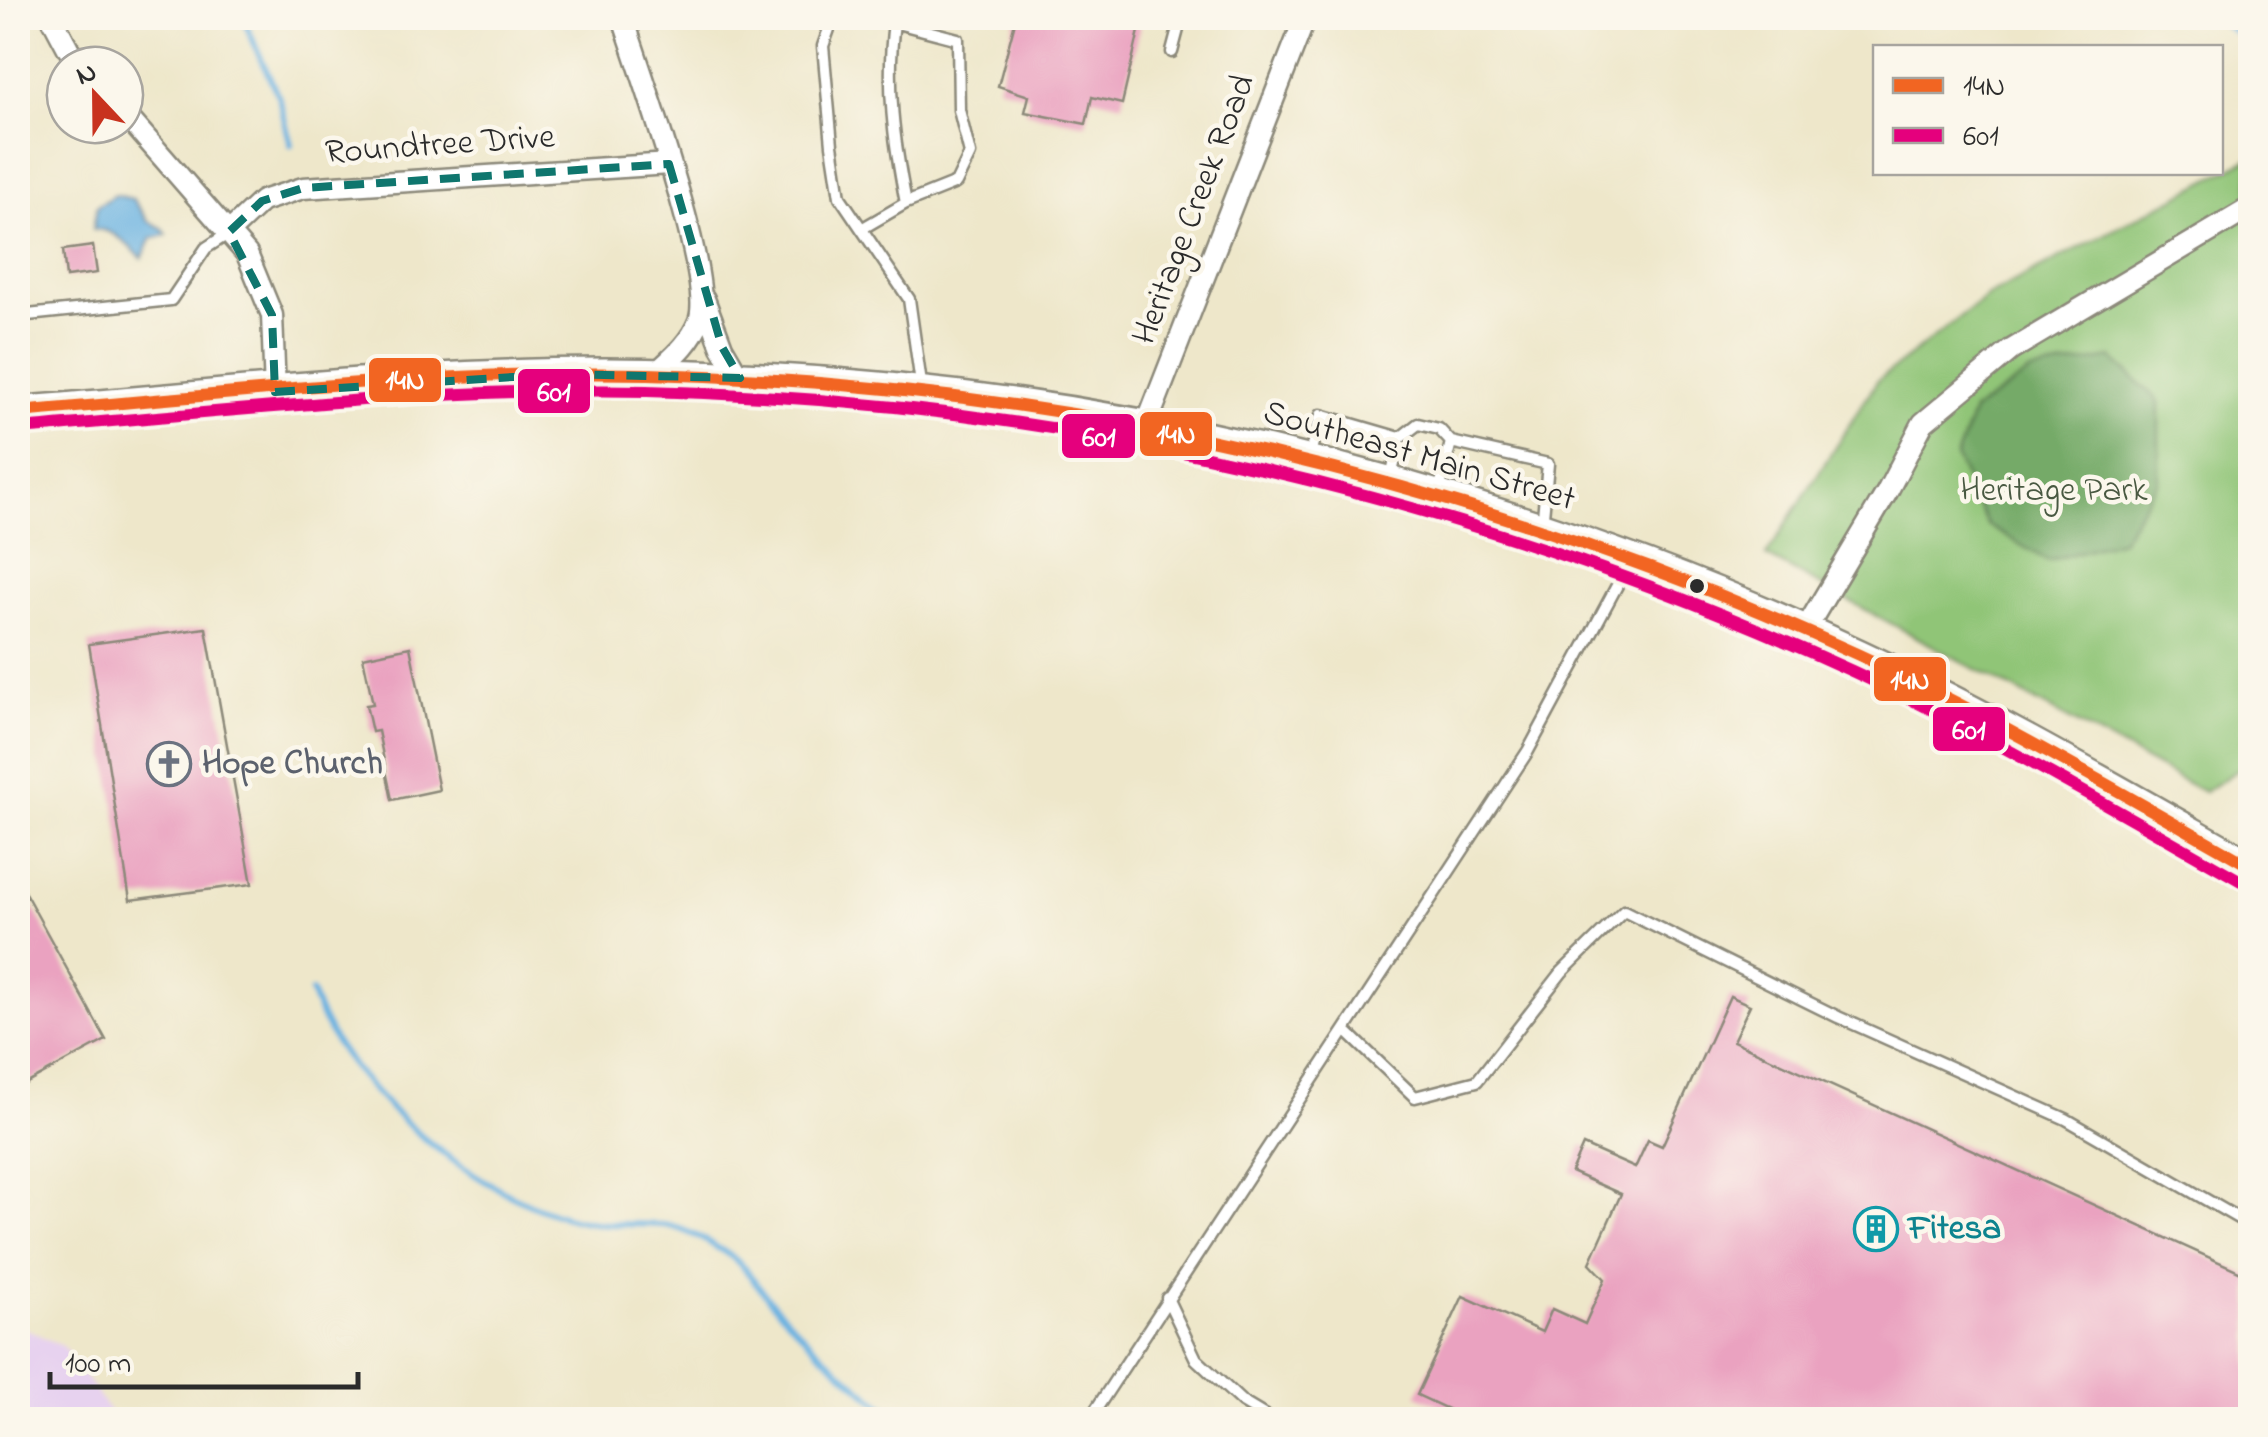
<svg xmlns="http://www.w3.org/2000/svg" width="2268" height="1437" viewBox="0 0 2268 1437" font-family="'Indie Flower',sans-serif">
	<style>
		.built { fill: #e7d2ef }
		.green { fill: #90c577; stroke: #5e7851; stroke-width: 2.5 }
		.forest { fill: #74aa68; stroke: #506a4a; stroke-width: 2.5 }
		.water { fill: #6ab2e1; stroke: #4a6e86; stroke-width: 2.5 }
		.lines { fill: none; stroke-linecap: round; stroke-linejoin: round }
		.stream { stroke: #6ab2e1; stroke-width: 6 }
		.building { fill: #eaa2c0 }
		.service-casing { stroke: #8c897a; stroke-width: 15 }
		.minor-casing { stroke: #8c897a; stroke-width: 25 }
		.primary-casing { stroke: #8c897a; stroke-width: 35 }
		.service { stroke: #fff; stroke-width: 10 }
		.minor { stroke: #fff; stroke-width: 20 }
		.primary { stroke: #fff; stroke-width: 30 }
		.bus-1-casing { stroke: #fbf7ec; stroke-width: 20 }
		.bus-2-casing { stroke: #fbf7ec; stroke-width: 20 }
		.bus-1 { stroke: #f26522; stroke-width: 12 }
		.bus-2 { stroke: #e5007d; stroke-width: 12 }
		.marked { fill: none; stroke: #0f766e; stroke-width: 8; stroke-dasharray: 20 12; stroke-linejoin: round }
		.bus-dot { fill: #2b2b2b; stroke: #fbf7ec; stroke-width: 4 }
		.labels { text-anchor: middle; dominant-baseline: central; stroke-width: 9; stroke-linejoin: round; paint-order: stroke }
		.street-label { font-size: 35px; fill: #2b2b2b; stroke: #fbf7ec }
		.park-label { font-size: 35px; fill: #495942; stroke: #fbf7ec }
		.worship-label { font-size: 35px; font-weight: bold; fill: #5b616d; stroke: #fbf7ec; text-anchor: start }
		.culture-label { font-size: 35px; font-weight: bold; fill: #0d838f; stroke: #fbf7ec; text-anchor: start }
		.line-badge { stroke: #fbf7ec; stroke-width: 4 }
		.badge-label { font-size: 28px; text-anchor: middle; font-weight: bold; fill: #fff }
	</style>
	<rect width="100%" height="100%" fill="#fbf7ec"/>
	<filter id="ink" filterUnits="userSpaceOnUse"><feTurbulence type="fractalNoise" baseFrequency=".01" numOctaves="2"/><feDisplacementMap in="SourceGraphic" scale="20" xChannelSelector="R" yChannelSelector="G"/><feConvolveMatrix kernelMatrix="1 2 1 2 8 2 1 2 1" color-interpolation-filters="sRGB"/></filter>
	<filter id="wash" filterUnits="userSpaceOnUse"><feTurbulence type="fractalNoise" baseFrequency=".0048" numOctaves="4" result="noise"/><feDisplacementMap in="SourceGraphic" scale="40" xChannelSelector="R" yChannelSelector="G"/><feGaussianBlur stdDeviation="2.25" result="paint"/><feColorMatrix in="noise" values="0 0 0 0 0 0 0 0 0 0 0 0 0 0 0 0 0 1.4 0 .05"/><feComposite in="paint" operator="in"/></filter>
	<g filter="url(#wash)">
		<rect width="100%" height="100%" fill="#eee7ca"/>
		<!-- built -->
		<path class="built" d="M 18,1325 L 64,1347 L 115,1419 L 18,1419 Z"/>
		<!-- green -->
		<path class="green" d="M 2250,158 L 2250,762 L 2204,792 L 1766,556 L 1877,381 L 1988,296 Z"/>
		<!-- forest -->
		<path class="forest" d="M 2112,358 L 2159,401 L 2159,481 L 2121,540 L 2048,561 L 1987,525 L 1956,458 L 1973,411 L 2031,372 Z"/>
		<!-- water -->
		<path class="water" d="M 115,195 L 133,199 L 148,221 L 162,228 L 167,235 L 152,238 L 142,258 C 126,245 117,229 93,229 L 97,206 Z"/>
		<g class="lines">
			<!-- stream -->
			<path class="stream" d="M 243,18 L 279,98 L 291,145
				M 2216,18 L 2250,42
				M 311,992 C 344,1092 484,1203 587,1222 C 612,1226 638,1223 663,1225 C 685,1227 714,1245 732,1257 C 749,1270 762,1293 777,1308 C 815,1349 856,1388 902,1420"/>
		</g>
		<g id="blocks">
			<!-- building -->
			<path class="building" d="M 1016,18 L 1142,18 L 1122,104 L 1092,97 L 1086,124 L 1025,112 L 1029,96 L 998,86 Z
				M 93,246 L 97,273 L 66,277 L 63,250 Z
				M 206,628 L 252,884 L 130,900 L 89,644 Z
				M 410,647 L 439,790 L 392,800 L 378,731 L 372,732 L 366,705 L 373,704 L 363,657 Z
				M 18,880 L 106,1040 L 18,1088 Z
				M 1730,996 L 1750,1005 L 1733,1041 L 2250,1276 L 2250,1420 L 1471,1420 L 1417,1395 L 1463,1296 L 1542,1332 L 1552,1309 L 1585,1324 L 1605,1279 L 1590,1263 L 1621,1194 L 1571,1172 L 1583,1145 L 1635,1168 L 1648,1140 L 1662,1146 Z"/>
		</g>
	</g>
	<g filter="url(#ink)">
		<use href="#blocks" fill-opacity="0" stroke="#8c897a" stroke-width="2.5"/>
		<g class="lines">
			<defs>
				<path id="service" d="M 833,18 L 823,46 L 832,145 L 840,197 L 909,299 L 922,391
					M 894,22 C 886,85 894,142 906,203
					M 1172,52 L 1181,18
					M 863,228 L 906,203 L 956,183 L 970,154 L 959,110 L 958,39 L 878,18
					M 18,316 L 171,300 L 206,248 L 229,233
					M 1400,438 L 1418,424 L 1439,429 L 1451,442
					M 1308,460 L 1321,415 L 1400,438 L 1390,481
					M 1439,491 L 1451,442 L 1548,464 L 1542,527
					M 1345,1030 L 1415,1097 L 1477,1081 L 1562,972 L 1624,911 L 1838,1017 L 2066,1119 L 2250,1225
					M 1167,1298 L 1196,1359 L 1242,1402 L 1272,1420
					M 1089,1420 L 1528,751 L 1628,565"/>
				<path id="minor" d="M 52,18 L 69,50 L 82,65
					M 623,18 C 640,71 715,279 699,321 C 690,344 672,358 655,374
					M 125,114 L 247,254 L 272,315 L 275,392
					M 229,232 L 262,201 L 303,188 L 669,164
					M 704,299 L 722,347 L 740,378
					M 1146,426 L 1305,18
					M 1805,630 L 1887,492 L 1923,423 L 2011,350 L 2250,208"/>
				<path id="primary" d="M 18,412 C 227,396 437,370 648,374 C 1065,382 1481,478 1859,655 C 1993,718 2121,793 2250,866"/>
			</defs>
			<!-- service casing -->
			<use href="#service" class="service-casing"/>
			<!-- minor casing -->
			<use href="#minor" class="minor-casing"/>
			<!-- primary casing -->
			<use href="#primary" class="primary-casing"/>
			<!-- service -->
			<use href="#service" class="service"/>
			<!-- minor -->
			<use href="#minor" class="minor"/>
			<!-- primary -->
			<use href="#primary" class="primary"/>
			<defs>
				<path id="bus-1" d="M 18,412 C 227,395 438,369 648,374 C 1067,384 1478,480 1859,655 C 1993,717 2121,793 2250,866"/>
				<path id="bus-2" d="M 19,429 C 228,412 437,387 647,391 C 1063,401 1474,497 1852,671 C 1986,733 2113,809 2241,881"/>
			</defs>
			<!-- bus-1 casing -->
			<use href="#bus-1" class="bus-1-casing"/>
			<!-- bus-2 casing -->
			<use href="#bus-2" class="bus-2-casing"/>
			<!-- bus-1 -->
			<use href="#bus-1" class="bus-1"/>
			<!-- bus-2 -->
			<use href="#bus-2" class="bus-2"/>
		</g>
	</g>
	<!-- marked area -->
	<path class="marked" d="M 669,164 L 722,347 L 740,378 L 561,374 L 275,392 L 272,315 L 229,232 L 262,201 L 303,188 Z"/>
	<!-- icons -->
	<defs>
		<symbol id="church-ring" viewBox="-11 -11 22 22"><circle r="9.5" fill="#fbf7ec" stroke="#6b7280" stroke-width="1.5"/><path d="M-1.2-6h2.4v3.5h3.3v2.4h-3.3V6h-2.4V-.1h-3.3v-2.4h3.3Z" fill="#6b7280"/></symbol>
		<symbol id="building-ring" viewBox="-11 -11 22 22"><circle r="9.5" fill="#fbf7ec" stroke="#0f9aa8" stroke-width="1.5"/><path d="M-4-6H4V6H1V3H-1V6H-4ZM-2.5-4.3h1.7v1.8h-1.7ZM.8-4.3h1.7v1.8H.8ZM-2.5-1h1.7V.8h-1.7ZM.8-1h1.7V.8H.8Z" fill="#0f9aa8"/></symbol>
	</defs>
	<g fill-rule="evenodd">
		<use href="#church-ring" x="144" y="739" width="50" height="50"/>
		<use href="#building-ring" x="1851" y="1204" width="50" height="50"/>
	</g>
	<!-- markers -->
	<circle class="bus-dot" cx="1697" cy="586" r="9"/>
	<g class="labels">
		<!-- street labels -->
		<g class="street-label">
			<text transform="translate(440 146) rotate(-4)">Roundtree Drive</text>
			<text transform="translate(1195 210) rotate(-69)">Heritage Creek Road</text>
			<text transform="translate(1419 457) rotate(16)">Southeast Main Street</text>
		</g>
		<!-- park labels -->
		<g class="park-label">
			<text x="2054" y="491">Heritage Park</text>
		</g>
		<!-- worship labels -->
		<g class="worship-label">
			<text x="202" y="764">Hope Church</text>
		</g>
		<!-- culture labels -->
		<g class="culture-label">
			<text x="1908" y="1229">Fitesa</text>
		</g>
	</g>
	<g class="line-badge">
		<rect x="367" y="356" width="76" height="48" rx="10" fill="#f26522"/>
		<rect x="516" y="367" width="76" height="48" rx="10" fill="#e5007d"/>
		<rect x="1138" y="410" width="76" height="48" rx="10" fill="#f26522"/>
		<rect x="1060" y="412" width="77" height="48" rx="10" fill="#e5007d"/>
		<rect x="1872" y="655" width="76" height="48" rx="10" fill="#f26522"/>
		<rect x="1931" y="705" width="76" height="48" rx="10" fill="#e5007d"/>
	</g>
	<g class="badge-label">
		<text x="405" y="389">14N</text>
		<text x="554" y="401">601</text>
		<text x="1176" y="443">14N</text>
		<text x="1099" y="446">601</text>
		<text x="1910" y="689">14N</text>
		<text x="1969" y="739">601</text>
	</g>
	<!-- margin -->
	<rect width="2268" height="1437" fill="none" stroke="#fbf7ec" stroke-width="60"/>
	<!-- legend -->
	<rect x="1873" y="45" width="350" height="130" fill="#fbf7ec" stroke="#a8a59f" stroke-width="2.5"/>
	<rect x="1893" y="78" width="50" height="15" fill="#f26522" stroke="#a8a59f" stroke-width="2.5"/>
	<text x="1963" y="95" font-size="30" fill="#2b2b2b">14N</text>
	<rect x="1893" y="128" width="50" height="15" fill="#e5007d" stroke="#a8a59f" stroke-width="2.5"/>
	<text x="1963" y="145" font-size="30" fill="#2b2b2b">601</text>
	<!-- north arrow -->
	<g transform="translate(95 95) rotate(338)"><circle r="48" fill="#fbf7ec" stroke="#a8a59f" stroke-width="2.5"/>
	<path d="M0-8L18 38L0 25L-18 38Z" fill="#c8321e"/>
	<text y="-15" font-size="28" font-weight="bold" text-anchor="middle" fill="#2b2b2b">N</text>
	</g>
	<!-- scale -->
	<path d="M50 1372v15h308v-15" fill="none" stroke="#2b2b2b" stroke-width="5"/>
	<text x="65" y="1372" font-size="30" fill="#2b2b2b" stroke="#fbf7ec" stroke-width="8" paint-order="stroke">100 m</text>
</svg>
